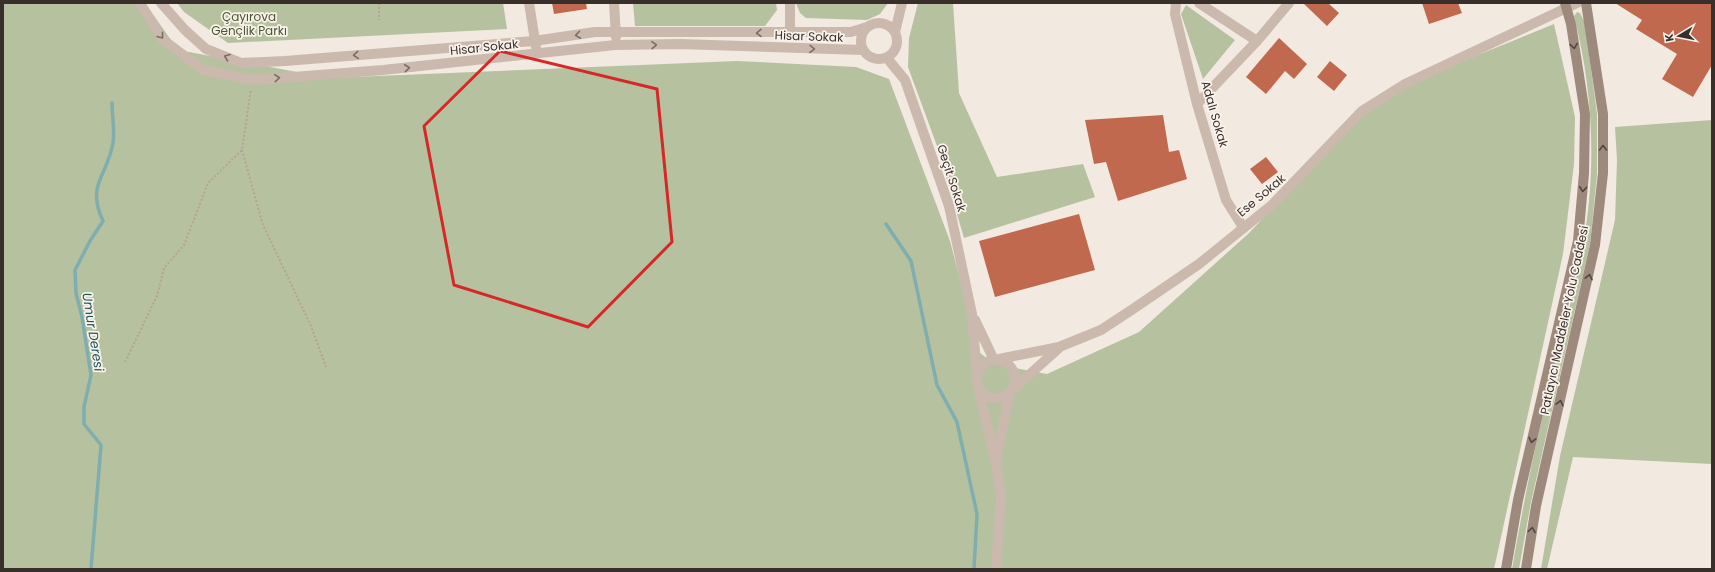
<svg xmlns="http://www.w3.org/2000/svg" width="1715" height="572" viewBox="0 0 1715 572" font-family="Poppins,sans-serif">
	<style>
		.green { fill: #b6c1a0 }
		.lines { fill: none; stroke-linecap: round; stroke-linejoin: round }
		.stream { stroke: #80adae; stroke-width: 3.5 }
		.building { fill: #c1694f }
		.path { stroke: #b6a396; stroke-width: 2; stroke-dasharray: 2 2; stroke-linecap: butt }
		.minor { stroke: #cab9ac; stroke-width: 10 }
		.secondary { stroke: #9e897d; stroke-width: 10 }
		.oneway { stroke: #7a6d65 }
		.oneway2 { stroke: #524640 }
		.marked { fill: none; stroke: #d62828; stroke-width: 3; stroke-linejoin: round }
		.labels { text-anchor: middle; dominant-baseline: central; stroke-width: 3.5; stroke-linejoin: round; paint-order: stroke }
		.park-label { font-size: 12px; fill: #48562f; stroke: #faf3ec }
		.street-label { font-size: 12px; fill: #382f2b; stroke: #faf3ec }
		.water-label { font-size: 13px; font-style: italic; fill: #215659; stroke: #faf3ec }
	</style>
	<rect width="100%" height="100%" fill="#f2e9e0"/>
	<!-- green -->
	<path class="green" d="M 3,3 L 145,3 L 178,50 L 329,78 L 737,61 L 856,67 L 889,79 L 950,241 L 979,352 L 994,364 L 1047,374 L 1139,332 L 1248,234 L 1358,119 L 1426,76 L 1554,24 L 1575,117 L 1574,164 L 1563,254 L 1494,569 L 3,569 Z
		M 177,3 L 503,3 L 507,29 L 228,43 L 184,12 Z
		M 633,3 L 776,3 L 777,10 L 765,26 L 635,26 Z
		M 796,3 L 888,3 L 880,14 L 867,20 L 806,18 L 800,13 Z
		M 918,3 L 953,3 L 959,93 L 997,177 L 1083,164 L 1095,197 L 964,238 L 937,146 L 908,67 L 909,38 Z
		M 1186,5 L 1235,40 L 1203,79 L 1181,14 Z
		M 1577,12 L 1580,13 L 1585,23 L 1597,114 L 1597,174 L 1590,244 L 1531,502 L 1519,569 L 1512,569 C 1522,511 1533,454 1547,397 C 1559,346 1574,296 1583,244 C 1597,168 1593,90 1574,16 Z
		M 1712,120 L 1712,464 L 1573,457 L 1547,569 L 1541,569 L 1560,456 L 1615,220 L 1617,160 L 1615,127 Z"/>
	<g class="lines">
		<!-- stream -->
		<path class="stream" d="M 886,224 L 911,261 L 937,385 L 957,422 L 977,514 L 974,569
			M 91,569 L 101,445 L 84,424 L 84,407 L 91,375 L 82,317 L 76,293 L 75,270 L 90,241 L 103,221 C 86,184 107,177 113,143 C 115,131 112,115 112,103"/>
	</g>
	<!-- building -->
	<path class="building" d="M 552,3 L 586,3 L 587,9 L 554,14 Z
		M 1303,3 L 1328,3 L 1339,13 L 1327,26 Z
		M 1422,3 L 1458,3 L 1462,13 L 1429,24 Z
		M 1615,3 L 1712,3 L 1712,65 L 1693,97 L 1662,79 L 1677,54 L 1636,29 L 1642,20 Z
		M 1279,38 L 1307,64 L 1294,79 L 1285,71 L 1266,94 L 1246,77 Z
		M 1330,61 L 1347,75 L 1334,91 L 1317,77 Z
		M 1163,115 L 1169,152 L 1179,150 L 1187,179 L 1118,201 L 1106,162 L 1094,164 L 1085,120 Z
		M 1266,157 L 1278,172 L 1262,184 L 1250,169 Z
		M 1079,214 L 1095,270 L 995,297 L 979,241 Z"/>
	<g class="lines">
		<!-- path -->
		<path class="path" d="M 379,3 L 379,20
			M 729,3 L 736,3
			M 242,150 L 263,225 L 311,326 L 326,367
			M 125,362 L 157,296 L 164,268 L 184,245 L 208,183 L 242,150 L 251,89"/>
		<!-- minor -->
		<path class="minor" d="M 140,3 L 162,39 L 203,70 L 253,80 L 383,70 L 615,45 L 680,44 L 863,50
			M 161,3 L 185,30 L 206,49 L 241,63 L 285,61 L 534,41 L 595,32 L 851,32 L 867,27
			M 529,3 L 536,47
			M 614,3 L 616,37
			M 790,3 L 790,33
			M 1176,3 L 1175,14 L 1197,104 L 1226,200 L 1243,227
			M 1199,3 L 1257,41
			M861 41a18 18 0 1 1 36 0a18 18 0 1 1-36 0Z
			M 895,32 L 902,3
			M 887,58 L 905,80 L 949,206 L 972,314 L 977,376
			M 1197,104 L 1257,41 L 1289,3
			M 975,320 L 994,360
			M 994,360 L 1059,347 L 1101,330 L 1133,309 L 1199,264 L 1272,205 L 1362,111 L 1405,84 L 1577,3
			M977 379a19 19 0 1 1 38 0a19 19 0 1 1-38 0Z
			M 978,386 L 996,463 L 1001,496 L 996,569
			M 996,459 L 1010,392 L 1059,348"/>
		<!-- secondary -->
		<path class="secondary" d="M 1506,569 L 1518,500 L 1578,241 L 1584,173 L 1585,114 L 1571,24 L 1565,3
			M 1526,569 L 1536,506 L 1595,245 L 1603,173 L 1603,114 L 1586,3"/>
	</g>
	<!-- one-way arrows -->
	<defs><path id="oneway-chevron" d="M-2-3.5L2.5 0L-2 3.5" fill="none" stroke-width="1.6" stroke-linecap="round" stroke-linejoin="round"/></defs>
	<g class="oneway">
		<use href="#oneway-chevron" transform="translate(759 33) rotate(179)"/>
		<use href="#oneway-chevron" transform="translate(578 35) rotate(172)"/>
		<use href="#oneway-chevron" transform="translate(161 36) rotate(52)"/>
		<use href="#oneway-chevron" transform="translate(654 45) rotate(-1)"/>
		<use href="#oneway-chevron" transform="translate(812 49) rotate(2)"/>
		<use href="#oneway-chevron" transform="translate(356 55) rotate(175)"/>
		<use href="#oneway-chevron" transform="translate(227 57) rotate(-159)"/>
		<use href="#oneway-chevron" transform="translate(407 68) rotate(-6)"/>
		<use href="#oneway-chevron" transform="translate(277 78) rotate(-5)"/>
	</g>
	<g class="oneway2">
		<use href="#oneway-chevron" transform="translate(1574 46) rotate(81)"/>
		<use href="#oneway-chevron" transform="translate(1603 148) rotate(-90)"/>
		<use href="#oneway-chevron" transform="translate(1583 189) rotate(95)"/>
		<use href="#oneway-chevron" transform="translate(1589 277) rotate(-78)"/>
		<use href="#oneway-chevron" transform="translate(1560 403) rotate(-77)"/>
		<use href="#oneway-chevron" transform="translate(1532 440) rotate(103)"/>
		<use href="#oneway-chevron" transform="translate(1532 530) rotate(-81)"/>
	</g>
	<!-- marked area -->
	<path class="marked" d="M 500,51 L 657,89 L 672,242 L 588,327 L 454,285 L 424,126 Z"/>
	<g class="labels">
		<!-- park labels -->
		<g class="park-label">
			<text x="249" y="16">Çayırova<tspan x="249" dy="14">Gençlik Parkı</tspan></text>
		</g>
		<!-- street labels -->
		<g class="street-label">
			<text transform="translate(809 36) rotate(2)">Hisar Sokak</text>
			<text transform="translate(484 47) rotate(-6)">Hisar Sokak</text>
			<text transform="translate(1215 114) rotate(74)">Adalı Sokak</text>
			<text transform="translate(952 178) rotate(72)">Geçit Sokak</text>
			<text transform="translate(1261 195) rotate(-40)">Ese Sokak</text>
			<text transform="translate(1564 320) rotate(-78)">Patlayıcı Maddeler Yolu Caddesi</text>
		</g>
		<!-- water labels -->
		<g class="water-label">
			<text transform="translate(93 332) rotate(81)">Umur Deresi</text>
		</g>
	</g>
	<!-- border -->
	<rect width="1715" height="572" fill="none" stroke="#382f2b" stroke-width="8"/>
	<!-- north arrow -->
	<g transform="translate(1679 36) rotate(260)" stroke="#faf3ec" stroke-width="3" paint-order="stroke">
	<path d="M0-3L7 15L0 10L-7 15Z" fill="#382f2b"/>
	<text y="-6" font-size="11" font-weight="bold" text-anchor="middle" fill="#382f2b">K</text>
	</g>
</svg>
